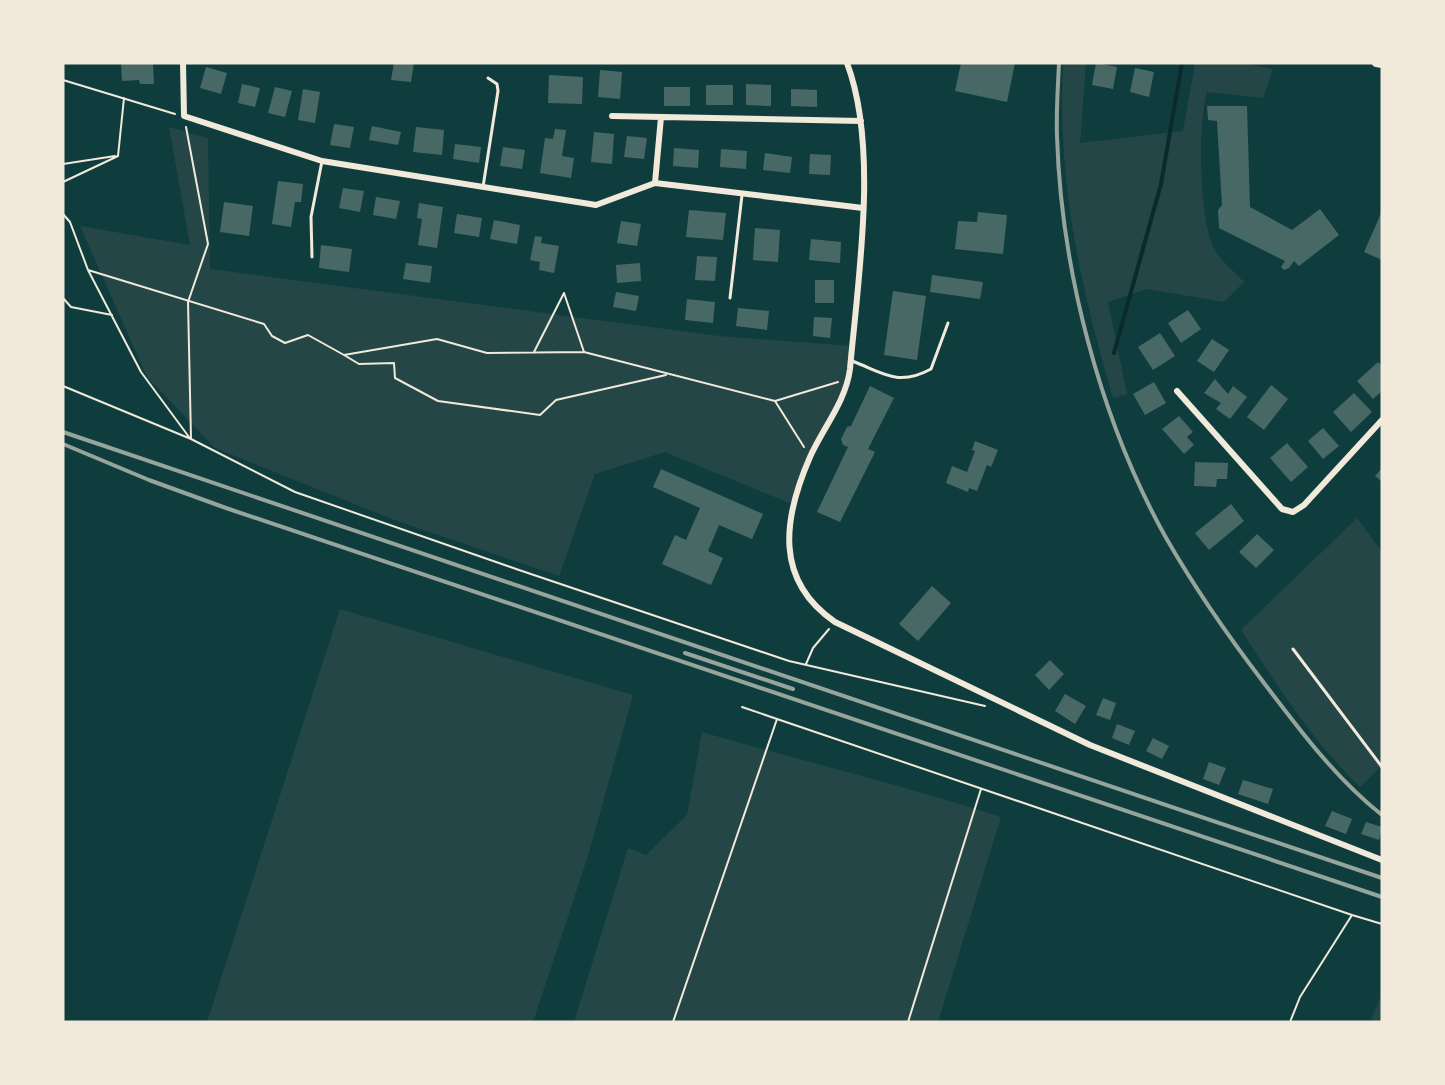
<svg xmlns="http://www.w3.org/2000/svg" width="1445" height="1085" viewBox="0 0 1445 1085" font-family="'PT Sans Narrow',sans-serif">
	<style>
		.green { fill: #244646 }
		.lines { fill: none; stroke-linecap: round; stroke-linejoin: round }
		.stream { stroke: #0a2a2b; stroke-width: 4 }
		.building { fill: #486865 }
		.path { stroke: #f1e9da; stroke-width: 2 }
		.service { stroke: #f1e9da; stroke-width: 3 }
		.minor { stroke: #f1e9da; stroke-width: 6 }
		.secondary { stroke: #f1e9da; stroke-width: 8 }
		.rail { stroke: #97a49c; stroke-width: 4 }
	</style>
	<rect width="100%" height="100%" fill="#0f3d3e"/>
	<!-- green -->
	<path class="green" d="M 1063,63 L 1086,63 L 1080,143 L 1183,131 L 1195,63 L 1242,63 L 1273,69 L 1263,98 L 1207,92 C 1198,123 1198,224 1216,252 C 1223,263 1235,272 1244,282 L 1224,302 L 1147,289 L 1108,302 L 1127,394 L 1113,398 C 1080,285 1057,182 1063,63 Z
		M 169,127 L 208,138 L 210,269 L 719,336 L 852,346 L 849,378 L 810,457 L 794,505 L 665,452 L 595,474 L 559,576 L 397,521 L 215,448 L 147,377 L 80,226 L 190,245 Z
		M 1357,518 L 1382,552 L 1382,766 L 1360,787 C 1312,741 1277,685 1241,630 Z
		M 340,609 L 633,695 L 588,856 L 533,1022 L 207,1022 Z
		M 702,732 C 802,761 903,785 1001,817 L 938,1022 L 574,1022 L 628,848 L 646,855 L 687,815 Z
		M 1382,993 L 1382,1022 L 1370,1022 Z"/>
	<g class="lines">
		<!-- stream -->
		<path class="stream" d="M 1114,353 L 1161,184 L 1182,63"/>
	</g>
	<!-- building -->
	<path class="building" d="M 121,63 L 153,63 L 154,84 L 140,84 L 139,80 L 122,81 Z
		M 394,63 L 414,63 L 411,82 L 391,80 Z
		M 961,63 L 1015,63 L 1007,102 L 955,91 Z
		M 1096,63 L 1117,67 L 1113,89 L 1092,85 Z
		M 206,67 L 227,73 L 221,94 L 200,88 Z
		M 1135,68 L 1154,72 L 1149,97 L 1130,92 Z
		M 600,70 L 622,72 L 620,99 L 598,97 Z
		M 549,75 L 583,77 L 582,104 L 548,103 Z
		M 242,84 L 260,88 L 255,107 L 238,103 Z
		M 746,84 L 771,85 L 771,106 L 746,105 Z
		M 706,85 L 733,85 L 733,105 L 706,105 Z
		M 275,87 L 292,91 L 285,117 L 268,113 Z
		M 664,87 L 690,87 L 690,106 L 664,106 Z
		M 303,89 L 320,92 L 315,123 L 298,120 Z
		M 791,89 L 817,90 L 817,107 L 791,106 Z
		M 1207,106 L 1247,106 L 1250,207 L 1292,230 L 1320,209 L 1339,235 L 1299,266 L 1294,261 L 1289,268 L 1284,270 L 1281,267 L 1285,261 L 1219,228 L 1218,210 L 1222,205 L 1217,121 L 1208,120 Z
		M 334,124 L 354,127 L 350,148 L 330,145 Z
		M 372,126 L 401,132 L 398,145 L 369,140 Z
		M 416,127 L 444,130 L 442,155 L 413,152 Z
		M 555,129 L 566,130 L 562,156 L 574,158 L 571,178 L 540,173 L 545,138 L 553,139 Z
		M 594,132 L 614,134 L 612,164 L 591,162 Z
		M 627,136 L 647,138 L 644,159 L 624,157 Z
		M 455,144 L 481,147 L 479,163 L 453,159 Z
		M 503,147 L 525,150 L 522,169 L 500,166 Z
		M 674,148 L 699,150 L 698,168 L 673,166 Z
		M 721,149 L 747,151 L 746,169 L 720,167 Z
		M 765,153 L 792,157 L 790,173 L 763,170 Z
		M 810,154 L 831,155 L 830,175 L 809,174 Z
		M 278,181 L 303,184 L 301,202 L 295,202 L 291,227 L 272,224 Z
		M 343,188 L 364,191 L 360,212 L 339,208 Z
		M 376,197 L 400,201 L 396,219 L 373,215 Z
		M 224,202 L 253,206 L 249,236 L 220,232 Z
		M 419,203 L 443,207 L 437,248 L 418,245 L 422,219 L 417,218 Z
		M 689,210 L 726,213 L 723,240 L 686,237 Z
		M 1382,211 L 1382,260 L 1364,252 Z
		M 978,212 L 1007,215 L 1003,254 L 955,249 L 958,221 L 977,222 Z
		M 457,214 L 482,218 L 479,237 L 454,233 Z
		M 494,220 L 520,225 L 517,244 L 490,239 Z
		M 621,221 L 641,224 L 637,246 L 617,243 Z
		M 755,228 L 780,230 L 778,262 L 753,260 Z
		M 535,236 L 542,237 L 541,243 L 559,246 L 554,273 L 539,270 L 540,262 L 530,260 Z
		M 811,239 L 841,242 L 840,263 L 809,260 Z
		M 321,245 L 352,249 L 349,272 L 319,268 Z
		M 697,256 L 717,257 L 715,281 L 695,280 Z
		M 406,263 L 432,266 L 430,283 L 403,279 Z
		M 640,263 L 641,281 L 617,283 L 616,265 Z
		M 932,275 L 983,282 L 980,299 L 930,292 Z
		M 815,280 L 834,280 L 834,303 L 815,303 Z
		M 893,291 L 926,296 L 917,360 L 884,355 Z
		M 616,292 L 639,296 L 636,311 L 613,307 Z
		M 687,299 L 715,302 L 713,323 L 685,320 Z
		M 738,308 L 769,311 L 767,330 L 736,326 Z
		M 1188,310 L 1201,329 L 1181,343 L 1168,323 Z
		M 814,317 L 832,318 L 830,338 L 813,336 Z
		M 1160,333 L 1175,356 L 1153,370 L 1138,347 Z
		M 1212,339 L 1229,350 L 1214,372 L 1197,361 Z
		M 1378,362 L 1382,366 L 1382,391 L 1373,399 L 1357,381 Z
		M 1215,379 L 1228,394 L 1233,386 L 1247,397 L 1230,419 L 1216,409 L 1221,403 L 1204,393 Z
		M 1154,382 L 1166,403 L 1145,415 L 1133,394 Z
		M 1271,385 L 1288,399 L 1264,430 L 1247,417 Z
		M 870,386 L 894,398 L 868,449 L 875,452 L 840,522 L 817,512 L 848,447 L 843,445 L 841,439 L 847,427 L 851,426 Z
		M 1354,393 L 1372,412 L 1351,432 L 1333,412 Z
		M 1179,416 L 1193,432 L 1187,437 L 1194,445 L 1184,454 L 1162,429 Z
		M 1323,428 L 1339,446 L 1323,459 L 1308,441 Z
		M 975,441 L 998,450 L 991,467 L 987,465 L 977,491 L 969,488 L 968,492 L 946,483 L 952,466 L 967,472 L 975,451 L 972,450 Z
		M 1287,443 L 1308,467 L 1291,482 L 1270,458 Z
		M 1195,462 L 1228,463 L 1227,479 L 1217,479 L 1216,487 L 1194,486 Z
		M 1382,468 L 1382,482 L 1375,476 Z
		M 661,469 L 763,514 L 752,539 L 719,525 L 708,551 L 723,558 L 711,585 L 662,564 L 675,535 L 686,540 L 700,508 L 653,487 Z
		M 1231,504 L 1244,521 L 1209,550 L 1195,533 Z
		M 1257,534 L 1274,550 L 1256,568 L 1239,552 Z
		M 932,586 L 951,603 L 918,641 L 899,624 Z
		M 1050,660 L 1064,674 L 1049,690 L 1035,675 Z
		M 1065,694 L 1086,706 L 1075,724 L 1055,711 Z
		M 1103,698 L 1116,703 L 1110,720 L 1096,715 Z
		M 1117,724 L 1135,731 L 1129,745 L 1112,738 Z
		M 1153,738 L 1169,746 L 1162,759 L 1146,751 Z
		M 1209,762 L 1226,768 L 1219,785 L 1203,779 Z
		M 1243,780 L 1273,789 L 1268,804 L 1238,794 Z
		M 1332,811 L 1352,819 L 1346,834 L 1325,826 Z
		M 1366,822 L 1382,827 L 1379,840 L 1361,834 Z"/>
	<g class="lines">
		<!-- path -->
		<path class="path" d="M 63,80 L 175,114
			M 186,127 L 208,244 L 188,302 L 191,439
			M 63,164 L 115,156
			M 63,182 L 118,156 L 124,98
			M 63,214 L 70,222 L 88,270 L 141,372 L 189,437
			M 88,270 L 264,324 L 272,336 L 285,343 L 308,335 L 344,355 L 437,339 L 487,353 L 584,352 L 775,401 L 838,382
			M 63,298 L 71,307 L 112,315
			M 534,352 L 564,293 L 584,352
			M 344,355 L 359,364 L 394,363 L 395,378 L 438,401 L 540,415 L 556,400 L 666,375
			M 63,386 L 191,439 L 295,492 L 519,570 L 789,661 L 985,706
			M 775,401 L 804,447
			M 806,664 L 813,648 L 829,629
			M 742,707 L 1352,915
			M 673,1022 L 777,719
			M 908,1022 L 981,789
			M 1290,1022 L 1300,997 L 1352,915 L 1382,924"/>
		<!-- service -->
		<path class="service" d="M 483,187 L 498,91 L 497,84 L 488,78
			M 312,257 L 311,217 L 322,161
			M 730,298 L 742,195
			M 852,361 C 884,373 898,387 931,369 L 948,323
			M 1293,649 L 1382,767"/>
		<!-- minor -->
		<path class="minor" d="M 183,63 L 184,116 L 322,161 L 596,205 L 655,183 L 863,208
			M 847,63 C 879,148 858,278 850,369 C 846,401 823,428 810,457 C 783,519 774,580 835,622 L 1090,745 L 1382,860
			M 612,116 L 861,121
			M 655,183 L 661,117
			M 1177,391 L 1282,509 L 1293,512 L 1304,505 L 1382,420"/>
		<!-- secondary -->
		<path class="secondary" d="M 1376,63 L 1382,64"/>
		<!-- rail -->
		<path class="rail" d="M 1059,63 C 1058,87 1056,112 1057,136 C 1061,269 1100,419 1165,536 C 1194,587 1228,636 1264,683 C 1299,729 1336,779 1382,815
			M 63,432 L 1382,878
			M 63,444 L 149,480 L 226,508 L 1382,897
			M 685,653 L 793,689"/>
	</g>
	<!-- border -->
	<rect width="1445" height="1085" fill="none" stroke="#f1e9da" stroke-width="129"/>
</svg>
